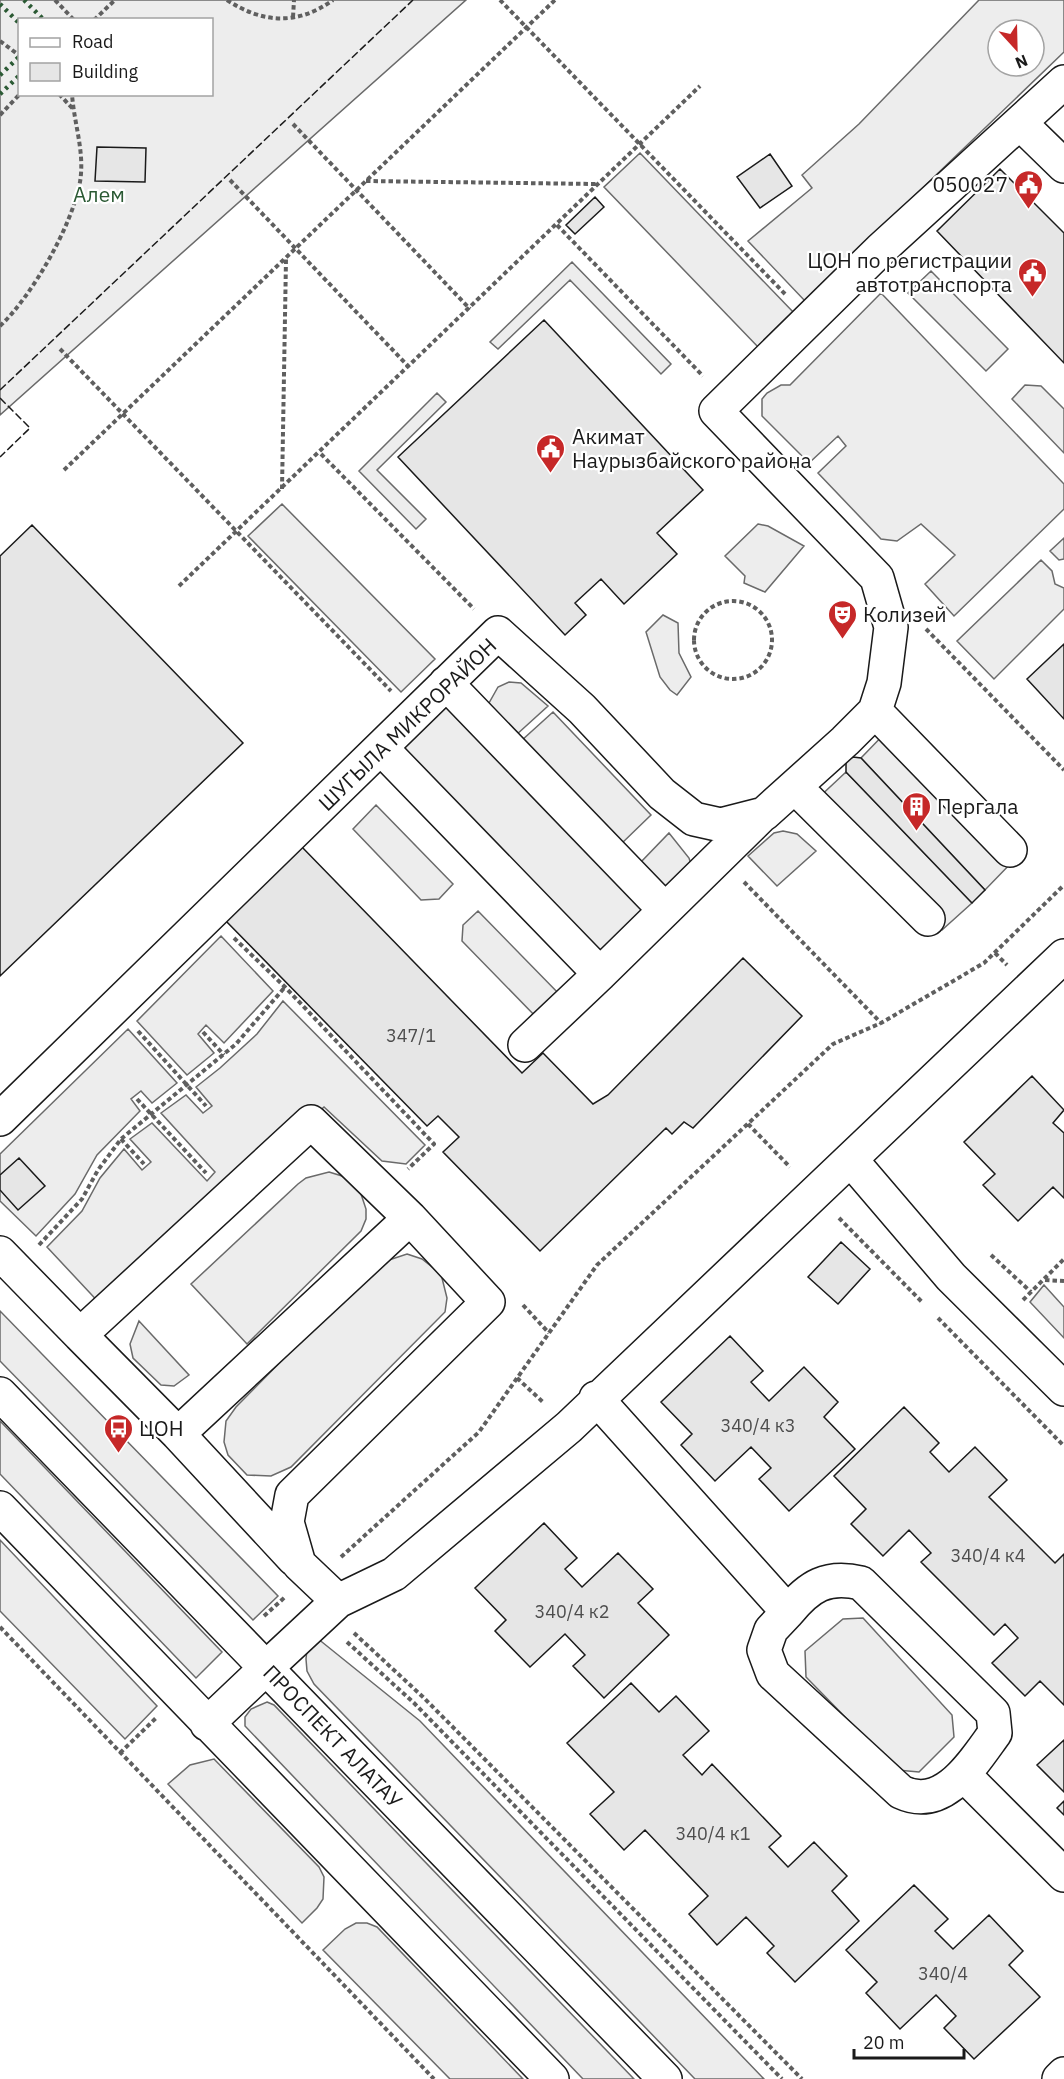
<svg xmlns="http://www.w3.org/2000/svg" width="1064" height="2079" viewBox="0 0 1064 2079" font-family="'IBM Plex Sans',sans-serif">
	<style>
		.built { fill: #ededed; stroke: #6a6a6a; stroke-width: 1.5; fill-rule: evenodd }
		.building { fill: #e6e6e6; stroke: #1a1a1a; stroke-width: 1.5 }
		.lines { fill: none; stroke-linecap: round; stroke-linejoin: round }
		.minor-casing { stroke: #1a1a1a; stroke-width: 36 }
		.major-casing { stroke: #1a1a1a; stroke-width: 36 }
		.path { stroke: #5f5f5f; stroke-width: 4; stroke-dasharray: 4.5 3; stroke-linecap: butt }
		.minor { stroke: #fff; stroke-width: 33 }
		.major { stroke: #fff; stroke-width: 33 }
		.hedge { stroke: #2b5a34; stroke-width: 4.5; stroke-dasharray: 3 4.5; stroke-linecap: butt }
		.fence { stroke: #1a1a1a; stroke-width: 1.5; stroke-dasharray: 8 3; stroke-linecap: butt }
		.labels { text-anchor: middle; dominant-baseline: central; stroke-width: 4.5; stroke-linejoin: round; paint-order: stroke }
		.number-label { font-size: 18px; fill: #4d4d4d }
		.poi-label { font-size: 21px; fill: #1a1a1a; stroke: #fff; text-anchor: start }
		.park-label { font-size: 21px; fill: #2b5a34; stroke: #fff }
		.street-label { font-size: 21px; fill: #1a1a1a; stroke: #fff }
	</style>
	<rect width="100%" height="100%" fill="#fff"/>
	<!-- built -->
	<path class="built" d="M 0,0 L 466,0 L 0,415 ZM 20,20 L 212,20 L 212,94 L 20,94 Z
		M 979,0 L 1064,0 L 1064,52 L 805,301 L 748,241 L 812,188 L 802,175 L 859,124 ZM 998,30 L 1034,30 L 1034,66 L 998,66 Z
		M 640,153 L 795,314 L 759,348 L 604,187 Z
		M 572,262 L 671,364 L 661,374 L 570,280 L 498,349 L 490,342 Z
		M 931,271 L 1008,349 L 986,371 L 908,293 Z
		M 881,293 L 1064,484 L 1064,509 L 954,616 L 925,584 L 955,555 L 921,524 L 897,541 L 881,539 L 818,473 L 846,446 L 838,436 L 809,463 L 762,416 L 762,399 L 767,393 L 781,385 L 790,385 Z
		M 1025,385 L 1041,386 L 1064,409 L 1064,453 L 1012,399 Z
		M 437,393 L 446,402 L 377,470 L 426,519 L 416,529 L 359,471 Z
		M 282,504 L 435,659 L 401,692 L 248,536 Z
		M 758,524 L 768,526 L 804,546 L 765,592 L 744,583 L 745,576 L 725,556 Z
		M 1064,538 L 1064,559 L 1059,560 L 1050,551 Z
		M 1041,560 L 1052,571 L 1055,584 L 1064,588 L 1064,609 L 994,679 L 957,641 Z
		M 663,615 L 678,623 L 679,653 L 691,677 L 677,695 L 670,690 L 660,677 L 646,632 Z
		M 509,682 L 521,683 L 548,706 L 515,736 L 492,710 L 489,703 L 498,687 Z
		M 451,693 L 660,910 L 600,968 L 389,751 Z
		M 553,712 L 651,815 L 620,845 L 521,741 Z
		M 889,729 L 1015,859 L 985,890 L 861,758 Z
		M 846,772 L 972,903 L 942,930 L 815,801 Z
		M 376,805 L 453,884 L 439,899 L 421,900 L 353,829 Z
		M 783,831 L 797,834 L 816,851 L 777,886 L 748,856 L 774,833 Z
		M 669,833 L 689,858 L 692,867 L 670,894 L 640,863 Z
		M 478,911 L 563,998 L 540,1021 L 462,941 L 463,925 Z
		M 221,936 L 273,991 L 224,1043 L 206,1025 L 198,1034 L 214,1053 L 187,1075 L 137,1021 Z
		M 283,1001 L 425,1145 L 406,1164 L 382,1161 L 324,1107 L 104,1308 L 47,1247 L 82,1211 L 100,1178 L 124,1149 L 142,1170 L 151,1162 L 130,1139 L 152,1123 L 207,1181 L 215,1172 L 161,1113 L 186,1095 L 203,1113 L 212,1106 L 196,1087 L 220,1068 L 257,1034 Z
		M 128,1029 L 177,1083 L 152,1103 L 141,1091 L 131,1099 L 140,1111 L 97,1155 L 75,1194 L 36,1236 L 0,1201 L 0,1154 Z
		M 329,1172 L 342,1176 L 359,1188 L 366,1209 L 366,1219 L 361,1231 L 247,1344 L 191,1284 L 298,1184 L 306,1178 Z
		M 407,1254 L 422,1259 L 441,1274 L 447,1298 L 445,1312 L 291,1467 L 271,1476 L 247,1475 L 228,1455 L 224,1442 L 226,1421 L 236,1407 L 377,1264 Z
		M 1044,1285 L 1064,1307 L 1064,1338 L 1030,1302 Z
		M 0,1311 L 278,1596 L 253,1620 L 0,1361 Z
		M 139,1321 L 189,1375 L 174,1386 L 161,1385 L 133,1358 L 130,1344 Z
		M 0,1421 L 222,1652 L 196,1678 L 0,1474 Z
		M 0,1540 L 157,1706 L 125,1739 L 0,1611 Z
		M 863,1618 L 952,1715 L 954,1737 L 919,1772 L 897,1770 L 806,1677 L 805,1651 L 843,1619 Z
		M 317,1638 L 420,1721 L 764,2079 L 695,2079 L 314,1684 L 307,1671 L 306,1659 L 307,1649 Z
		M 267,1702 L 274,1705 L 634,2079 L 583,2079 L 245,1726 L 245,1717 L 251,1709 Z
		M 214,1759 L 319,1867 L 324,1877 L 323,1899 L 317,1908 L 302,1923 L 168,1784 L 190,1765 Z
		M 356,1923 L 367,1923 L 377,1927 L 523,2079 L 450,2079 L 323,1950 L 345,1929 Z"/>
	<!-- building -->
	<path class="building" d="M 97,147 L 146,148 L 145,182 L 95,181 Z
		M 770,154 L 792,186 L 760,208 L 737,177 Z
		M 1000,169 L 1064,233 L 1064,363 L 937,231 Z
		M 595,197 L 604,207 L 575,234 L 566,225 Z
		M 544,320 L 703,490 L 657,533 L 677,554 L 624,604 L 601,579 L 575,603 L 586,615 L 565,635 L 398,457 Z
		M 32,525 L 243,743 L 0,976 L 0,556 Z
		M 1064,644 L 1064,719 L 1027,679 Z
		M 853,757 L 861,758 L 985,890 L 972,903 L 846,772 L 846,761 Z
		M 300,845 L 522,1073 L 543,1053 L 593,1104 L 608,1095 L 743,958 L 802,1016 L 693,1128 L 684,1122 L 672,1134 L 666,1128 L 540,1251 L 443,1152 L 459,1137 L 438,1116 L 427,1126 L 224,919 Z
		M 1032,1076 L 1064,1110 L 1053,1123 L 1064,1133 L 1064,1198 L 1053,1187 L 1018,1221 L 983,1185 L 995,1174 L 964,1142 Z
		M 19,1158 L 45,1186 L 18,1210 L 0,1190 L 0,1175 Z
		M 841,1242 L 870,1269 L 838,1304 L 808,1277 Z
		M 730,1336 L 763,1371 L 751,1382 L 769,1401 L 804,1367 L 838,1402 L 824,1417 L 855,1449 L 789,1511 L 759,1479 L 771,1468 L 751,1447 L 715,1481 L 681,1445 L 692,1434 L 661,1402 Z
		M 904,1407 L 939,1443 L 930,1452 L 949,1472 L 975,1447 L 1007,1480 L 989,1497 L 1055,1563 L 1064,1554 L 1064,1705 L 1040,1681 L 1025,1696 L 992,1663 L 1018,1638 L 1005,1624 L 994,1635 L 921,1562 L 931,1553 L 909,1530 L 883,1556 L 851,1524 L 866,1509 L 834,1476 Z
		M 544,1523 L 577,1558 L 565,1569 L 582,1587 L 618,1553 L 653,1589 L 638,1603 L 669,1635 L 604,1698 L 573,1666 L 585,1655 L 565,1634 L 530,1667 L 495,1631 L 506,1620 L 475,1588 Z
		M 631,1683 L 659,1712 L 676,1696 L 709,1731 L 683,1755 L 702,1775 L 712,1764 L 781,1836 L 769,1847 L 788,1867 L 814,1842 L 847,1876 L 832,1891 L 859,1921 L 795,1982 L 767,1953 L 774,1946 L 746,1917 L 717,1945 L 689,1914 L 708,1896 L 645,1830 L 624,1850 L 590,1814 L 614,1792 L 567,1743 Z
		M 1064,1740 L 1064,1792 L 1037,1765 Z
		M 1064,1801 L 1064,1815 L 1057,1808 Z
		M 914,1885 L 948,1919 L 935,1931 L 953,1949 L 989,1915 L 1023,1951 L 1009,1965 L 1040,1997 L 974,2059 L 944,2028 L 956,2016 L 936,1995 L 900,2029 L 866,1993 L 877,1982 L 846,1950 Z"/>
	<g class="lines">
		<defs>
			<path id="minor" d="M 1020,123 L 1064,166
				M 446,683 L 665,910
				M 875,711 L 1010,850
				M 381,748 L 600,974 L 760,817
				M 795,787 L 928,919
				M 525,1045 L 600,974
				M 0,1119 L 498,633 L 582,709 L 662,794 L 694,819 L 721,825 L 764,814 L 845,741 L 875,711 L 884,683 L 891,627 L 877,578 L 716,411 L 880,250 L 1064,82
				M 851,1160 L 951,1277 L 1064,1389
				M 0,1253 L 80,1335 L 311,1122 L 410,1218 L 488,1302 L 292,1495 L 287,1522 L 299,1564 L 338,1601
				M 80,1335 L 178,1434 L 294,1559
				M 596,1398 L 788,1612 C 809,1586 827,1575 861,1583 L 993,1713 L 995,1733 C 973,1763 944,1812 901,1792 L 773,1674 L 764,1650 L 771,1630 L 788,1612
				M 178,1434 L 410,1218
				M 266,1668 L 338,1601 L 394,1574 L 569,1427 L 1064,956
				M 964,1775 L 1064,1875
				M 1059,2079 L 1064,2074"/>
			<path id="major" d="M 0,1394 L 665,2079
				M 0,1508 L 552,2079
				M 207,1724 L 266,1668"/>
		</defs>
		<!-- minor casing -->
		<use href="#minor" class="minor-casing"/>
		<!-- major casing -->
		<use href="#major" class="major-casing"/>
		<!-- path -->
		<path class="path" d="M 55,0 L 74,20
			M 227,0 C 262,23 297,26 333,0
			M 500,0 L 786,295
			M 293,17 L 294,0
			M 94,20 L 115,0
			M 0,41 L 20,56
			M 59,94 L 73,109
			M 0,115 L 20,94
			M 293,124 L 470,309
			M 230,180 L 409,367
			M 366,181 L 597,184
			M 557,225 L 703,376
			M 0,326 C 32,296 72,226 80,182 C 85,152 74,124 72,94
			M 60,349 L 391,691
			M 321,454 L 474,609
			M 64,470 L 555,0
			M 282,489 L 286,259
			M 179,586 L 700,86
			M694 640a39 39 0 1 1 78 0a39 39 0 1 1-78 0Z
			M 926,629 L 1064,770
			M 744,882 L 881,1023
			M 234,938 L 285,987 L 434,1144 L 408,1169
			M 995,953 L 1007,965
			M 138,1031 L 206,1106
			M 203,1032 L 224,1055
			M 137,1099 L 206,1173
			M 748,1124 L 790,1167
			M 121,1139 L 144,1164
			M 839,1218 L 922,1302
			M 39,1245 L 82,1199 L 98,1170 L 121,1139 L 236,1044 L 285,987
			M 991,1255 L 1031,1292
			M 1045,1280 L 1064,1281
			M 1023,1300 L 1064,1259
			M 523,1305 L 549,1333
			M 938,1318 L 1064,1446
			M 517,1378 L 544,1403
			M 341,1557 L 479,1432 L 597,1265 L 833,1044 L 881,1023 L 984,963 L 1064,885
			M 264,1616 L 285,1597
			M 0,1627 L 434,2079
			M 354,1633 L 423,1697 L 802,2079
			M 347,1642 L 414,1703 L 782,2079
			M 120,1753 L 156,1718"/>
		<!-- minor -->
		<use href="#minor" class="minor"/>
		<!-- major -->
		<use href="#major" class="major"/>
		<!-- hedge -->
		<path class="hedge" d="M 24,0 L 44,20
			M 0,4 L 20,24
			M 0,75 L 20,56
			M 0,94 L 20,75"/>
		<!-- fence -->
		<path class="fence" d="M 0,390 L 413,0
			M 0,398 L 30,428 L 0,457"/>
	</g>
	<!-- icons -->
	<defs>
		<symbol id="civic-pin" viewBox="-11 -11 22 30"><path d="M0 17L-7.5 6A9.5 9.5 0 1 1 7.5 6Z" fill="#c62828" stroke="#fff"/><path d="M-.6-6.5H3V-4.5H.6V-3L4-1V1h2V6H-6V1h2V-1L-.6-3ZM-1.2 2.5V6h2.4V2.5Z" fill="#fff"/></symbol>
		<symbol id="theatre-pin" viewBox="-11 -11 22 30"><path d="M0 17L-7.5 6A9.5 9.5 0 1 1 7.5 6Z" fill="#c62828" stroke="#fff"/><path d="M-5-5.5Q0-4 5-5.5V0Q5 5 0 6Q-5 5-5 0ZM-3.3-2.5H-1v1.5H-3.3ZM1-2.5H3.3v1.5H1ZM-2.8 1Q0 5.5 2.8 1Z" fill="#fff"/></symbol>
		<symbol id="building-pin" viewBox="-11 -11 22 30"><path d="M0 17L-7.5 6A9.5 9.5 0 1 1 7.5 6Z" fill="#c62828" stroke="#fff"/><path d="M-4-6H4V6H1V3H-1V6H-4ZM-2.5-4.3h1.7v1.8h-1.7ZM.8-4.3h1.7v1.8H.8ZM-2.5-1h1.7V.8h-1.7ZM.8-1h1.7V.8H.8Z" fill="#fff"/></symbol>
		<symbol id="bus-pin" viewBox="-11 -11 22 30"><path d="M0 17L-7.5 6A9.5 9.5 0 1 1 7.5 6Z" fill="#c62828" stroke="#fff"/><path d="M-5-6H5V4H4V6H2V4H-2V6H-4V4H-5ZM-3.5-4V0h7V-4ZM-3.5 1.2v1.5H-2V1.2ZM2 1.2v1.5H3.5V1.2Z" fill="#fff"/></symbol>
	</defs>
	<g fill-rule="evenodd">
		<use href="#civic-pin" x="1012" y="168" width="33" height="45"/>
		<use href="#civic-pin" x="1016" y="256" width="33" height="45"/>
		<use href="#civic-pin" x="534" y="432" width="33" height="45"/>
		<use href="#theatre-pin" x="826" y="598" width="33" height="45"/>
		<use href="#building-pin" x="900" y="790" width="33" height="45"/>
		<use href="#bus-pin" x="102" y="1412" width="33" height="45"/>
	</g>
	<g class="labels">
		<!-- number labels -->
		<g class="number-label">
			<text x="411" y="1035">347/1</text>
			<text x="758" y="1425">340/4 к3</text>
			<text x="988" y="1555">340/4 к4</text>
			<text x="572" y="1611">340/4 к2</text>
			<text x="713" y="1833">340/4 к1</text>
			<text x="943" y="1973">340/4</text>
		</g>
		<!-- poi labels -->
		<g class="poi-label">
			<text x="1008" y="184" text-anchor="end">050027</text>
			<text x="1012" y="260" text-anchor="end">ЦОН по регистрации<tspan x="1012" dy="24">автотранспорта</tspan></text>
			<text x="572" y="436">Акимат<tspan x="572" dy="24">Наурызбайского района</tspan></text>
			<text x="863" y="614">Колизей</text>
			<text x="937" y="806">Пергала</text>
			<text x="139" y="1428">ЦОН</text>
		</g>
		<!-- park labels -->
		<g class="park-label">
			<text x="99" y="194">Алем</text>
		</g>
		<!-- street labels -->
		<g class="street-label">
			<text transform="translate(407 724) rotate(-44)">ШУГЫЛА МИКРОРАЙОН</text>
			<text transform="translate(333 1736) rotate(46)">ПРОСПЕКТ АЛАТАУ</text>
		</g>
	</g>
	<!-- legend -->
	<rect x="18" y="18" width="195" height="78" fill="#ffffff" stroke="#a3a3a3" stroke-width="1.5"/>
	<rect x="30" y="38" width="30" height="9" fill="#ffffff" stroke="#a3a3a3" stroke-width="1.5"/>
	<text x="72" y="48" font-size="18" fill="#1a1a1a">Road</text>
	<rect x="30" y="63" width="30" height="18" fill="#e6e6e6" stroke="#a3a3a3" stroke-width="1.5"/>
	<text x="72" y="78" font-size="18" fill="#1a1a1a">Building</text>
	<!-- north arrow -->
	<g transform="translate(1016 48) rotate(158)"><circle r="28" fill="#ffffff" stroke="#a3a3a3" stroke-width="1.5"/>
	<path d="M0-4.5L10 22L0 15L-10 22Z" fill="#c62828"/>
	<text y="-9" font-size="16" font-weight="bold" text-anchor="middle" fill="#1a1a1a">N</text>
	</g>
	<!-- scale -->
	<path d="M854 2049v9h110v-9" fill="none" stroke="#1a1a1a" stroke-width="3"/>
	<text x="863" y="2049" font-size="18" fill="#1a1a1a" stroke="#ffffff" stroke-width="4.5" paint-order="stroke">20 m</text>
</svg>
